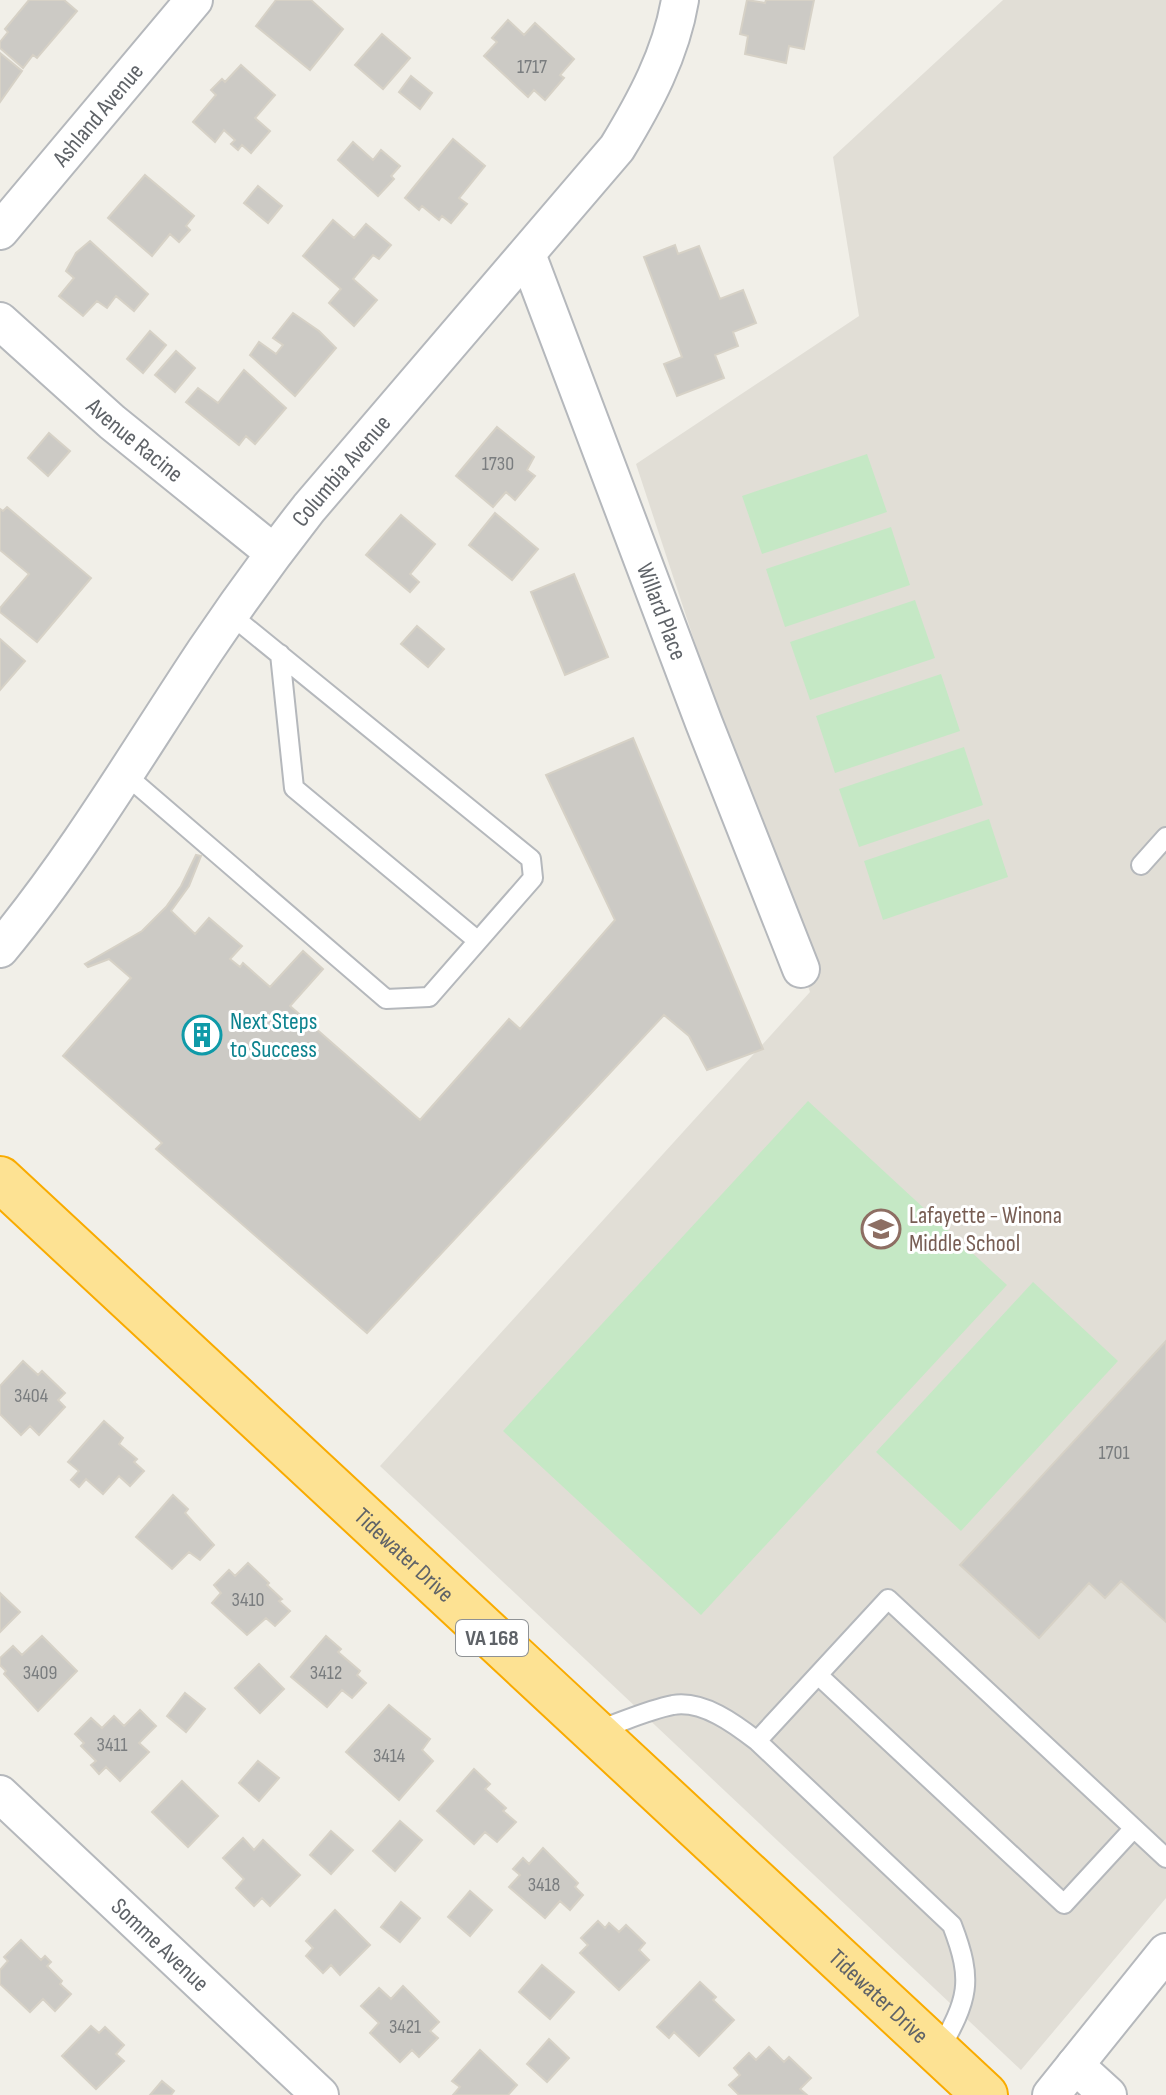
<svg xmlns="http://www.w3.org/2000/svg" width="1166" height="2095" viewBox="0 0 1166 2095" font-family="'Sofia Sans Condensed',sans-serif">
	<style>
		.education { fill: #e1ded6 }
		.green { fill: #c5e8c5 }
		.building { fill: #cccac5; stroke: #d6d1c6; stroke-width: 2 }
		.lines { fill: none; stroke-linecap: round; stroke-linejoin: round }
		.lane-casing { stroke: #b5b8bc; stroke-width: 22 }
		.street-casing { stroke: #b5b8bc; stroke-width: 40 }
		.highway-casing { stroke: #f9ab00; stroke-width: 48 }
		.lane { stroke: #fff; stroke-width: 18 }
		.street { stroke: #fff; stroke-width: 36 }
		.highway { stroke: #fde293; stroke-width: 44 }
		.labels { text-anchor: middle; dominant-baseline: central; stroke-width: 6; stroke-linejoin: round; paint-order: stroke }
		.number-label { font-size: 20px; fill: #7a7d7f }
		.shield { fill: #fff; stroke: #8f9295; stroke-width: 2 }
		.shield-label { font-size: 22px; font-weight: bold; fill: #5f6368 }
		.street-label { font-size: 24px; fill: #5f6368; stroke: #fff }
		.culture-label { font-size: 24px; fill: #0d838f; stroke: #fff; text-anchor: start }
		.education-label { font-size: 24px; fill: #785e54; stroke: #fff; text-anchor: start }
	</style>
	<rect width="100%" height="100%" fill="#f1efe8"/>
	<!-- education -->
	<path class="education" d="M 1003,0 L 1166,0 L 1166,1898 L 1021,2070 L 380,1466 L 810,992 L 636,464 L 859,316 L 833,157 Z"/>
	<!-- green -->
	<path class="green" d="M 867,454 L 887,512 L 762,554 L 742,496 Z
		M 891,527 L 910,585 L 785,627 L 766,569 Z
		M 915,600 L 935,658 L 810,700 L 790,642 Z
		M 941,674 L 960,731 L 835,773 L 816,716 Z
		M 964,747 L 983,805 L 859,847 L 839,789 Z
		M 989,819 L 1008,877 L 883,920 L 864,861 Z
		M 808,1101 L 1007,1285 L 701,1615 L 503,1431 Z
		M 1033,1282 L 1118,1361 L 961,1531 L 876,1452 Z"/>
	<!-- building -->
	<path class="building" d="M 29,0 L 64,0 L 77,11 L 37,58 L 33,55 L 23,68 L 0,48 L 0,42 L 8,32 L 5,29 Z
		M 276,0 L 311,0 L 343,29 L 310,70 L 256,26 Z
		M 747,0 L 765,3 L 766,0 L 814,0 L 804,49 L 789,46 L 786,63 L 745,54 L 748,36 L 740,34 Z
		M 508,20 L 524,35 L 535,23 L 574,59 L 560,75 L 564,78 L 545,100 L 534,90 L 528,97 L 484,56 L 497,42 L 492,38 Z
		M 382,34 L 410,58 L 383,89 L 355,65 Z
		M 0,53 L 22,71 L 0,102 Z
		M 241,65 L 275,95 L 255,118 L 270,131 L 251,153 L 242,145 L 238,150 L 231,144 L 235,140 L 224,130 L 215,142 L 193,122 L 216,95 L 211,90 L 222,79 L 225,82 Z
		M 411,76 L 432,93 L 420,109 L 399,92 Z
		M 453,139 L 485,166 L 459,198 L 467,204 L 451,223 L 442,216 L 439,220 L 422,206 L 419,210 L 405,198 Z
		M 353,142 L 373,160 L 381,150 L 400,166 L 391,176 L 394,179 L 378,196 L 338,160 Z
		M 145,175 L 194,216 L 186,226 L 190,230 L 179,242 L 170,234 L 152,256 L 108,218 Z
		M 258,186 L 282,206 L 268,223 L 244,203 Z
		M 333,220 L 354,238 L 366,224 L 391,245 L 379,259 L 373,255 L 353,279 L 377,300 L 354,326 L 329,303 L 341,289 L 303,256 Z
		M 90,241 L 148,294 L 134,311 L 116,296 L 107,308 L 97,301 L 83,316 L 59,296 L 74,278 L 66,271 L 76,253 Z
		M 675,245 L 678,254 L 699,246 L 720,299 L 743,290 L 756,323 L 733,332 L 738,346 L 715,355 L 724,378 L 677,396 L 664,364 L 682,357 L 644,257 Z
		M 293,313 L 319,331 L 336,348 L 295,396 L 250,355 L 259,342 L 276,354 L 283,345 L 273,338 Z
		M 150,331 L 166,345 L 143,373 L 127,359 Z
		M 176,351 L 195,368 L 175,392 L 155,375 Z
		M 244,370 L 286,408 L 255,444 L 246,436 L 239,445 L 186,402 L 198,388 L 218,403 Z
		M 497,427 L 534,457 L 527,470 L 535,476 L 515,500 L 506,492 L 493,507 L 456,476 Z
		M 49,433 L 70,451 L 48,476 L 28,458 Z
		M 7,507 L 91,578 L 37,642 L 0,612 L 0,608 L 29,574 L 0,550 L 0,509 L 3,511 Z
		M 495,513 L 538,549 L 512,580 L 469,545 Z
		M 401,515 L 435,544 L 410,574 L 419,582 L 410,592 L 366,555 Z
		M 574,574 L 608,657 L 565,675 L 531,592 Z
		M 417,626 L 444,649 L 428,667 L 401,644 Z
		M 0,639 L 25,661 L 0,690 Z
		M 633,738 L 763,1049 L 707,1070 L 689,1036 L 664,1015 L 367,1333 L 156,1149 L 162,1143 L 63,1056 L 131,978 L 109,959 L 88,967 L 85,964 L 142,931 L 166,907 L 181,886 L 196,855 L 201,856 L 189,886 L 171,911 L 195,934 L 209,918 L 242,946 L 230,959 L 240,967 L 243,963 L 270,987 L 303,951 L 323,969 L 290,1006 L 420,1120 L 509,1019 L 520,1029 L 615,920 L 546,775 Z
		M 1166,1341 L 1166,1622 L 1121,1581 L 1105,1598 L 1089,1583 L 1039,1638 L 960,1565 Z
		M 23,1361 L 38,1375 L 42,1371 L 65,1393 L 58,1400 L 65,1407 L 39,1435 L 30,1426 L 21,1435 L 0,1414 L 0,1386 Z
		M 104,1421 L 123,1438 L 119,1444 L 137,1459 L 134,1462 L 144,1471 L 130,1486 L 119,1476 L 103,1494 L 86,1479 L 79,1487 L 71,1480 L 79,1471 L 68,1462 Z
		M 173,1495 L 188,1509 L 185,1513 L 214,1545 L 200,1560 L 189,1552 L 172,1569 L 136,1537 Z
		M 248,1563 L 269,1583 L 267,1585 L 282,1599 L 279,1601 L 290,1611 L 275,1626 L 266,1618 L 247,1635 L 212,1603 L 221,1593 L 214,1585 L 229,1570 L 235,1576 Z
		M 0,1593 L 20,1612 L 0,1632 Z
		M 42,1636 L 77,1671 L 38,1711 L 4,1674 L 6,1671 L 0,1665 L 0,1658 L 13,1646 L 22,1655 Z
		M 326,1636 L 341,1649 L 338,1652 L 360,1671 L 357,1675 L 366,1683 L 352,1698 L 342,1690 L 327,1707 L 291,1677 Z
		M 259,1664 L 284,1689 L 260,1713 L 235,1688 Z
		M 185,1693 L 205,1709 L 186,1732 L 167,1716 Z
		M 389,1705 L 430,1739 L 422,1750 L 433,1761 L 399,1800 L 346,1752 Z
		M 140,1710 L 156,1726 L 139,1743 L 149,1752 L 120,1781 L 106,1767 L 99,1774 L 91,1765 L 96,1761 L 81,1746 L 84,1743 L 75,1734 L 91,1718 L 102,1728 L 114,1716 L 124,1726 Z
		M 258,1761 L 279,1778 L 259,1801 L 239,1783 Z
		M 474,1769 L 490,1784 L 485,1789 L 506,1808 L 503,1811 L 516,1822 L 497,1842 L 485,1832 L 474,1844 L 437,1811 Z
		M 182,1781 L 218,1816 L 188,1847 L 152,1812 Z
		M 400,1821 L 422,1840 L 395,1871 L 373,1851 Z
		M 331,1831 L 353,1850 L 331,1874 L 310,1855 Z
		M 243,1838 L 254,1850 L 263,1840 L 300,1875 L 270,1906 L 262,1898 L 254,1906 L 236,1888 L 244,1879 L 223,1858 Z
		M 543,1848 L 578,1883 L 575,1887 L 583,1895 L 570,1910 L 560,1901 L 545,1918 L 509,1887 L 520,1875 L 513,1869 L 523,1858 L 529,1864 Z
		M 470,1891 L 492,1910 L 470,1936 L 448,1917 Z
		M 401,1902 L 420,1918 L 400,1942 L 381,1927 Z
		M 335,1910 L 370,1945 L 340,1975 L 331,1965 L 323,1973 L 306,1956 L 313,1948 L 306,1941 Z
		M 598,1921 L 605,1928 L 609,1923 L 619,1932 L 626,1925 L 645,1943 L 639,1950 L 649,1960 L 619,1990 L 580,1953 L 588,1945 L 581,1938 Z
		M 21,1940 L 41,1960 L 45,1956 L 51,1962 L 47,1966 L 62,1981 L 60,1984 L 71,1994 L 55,2011 L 43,1999 L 30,2012 L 0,1984 L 0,1970 L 8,1961 L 4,1957 Z
		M 542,1965 L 574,1992 L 550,2019 L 519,1992 Z
		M 700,1982 L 716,1997 L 713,2000 L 734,2020 L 699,2056 L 674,2032 L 669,2038 L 657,2027 Z
		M 403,1986 L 439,2022 L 430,2031 L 438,2038 L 419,2057 L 412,2050 L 400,2062 L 370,2033 L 379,2023 L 361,2006 L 379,1988 L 391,1999 Z
		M 91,2026 L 99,2033 L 105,2027 L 124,2045 L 116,2054 L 124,2061 L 96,2089 L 62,2056 Z
		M 549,2039 L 569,2058 L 547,2082 L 527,2064 Z
		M 769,2047 L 784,2062 L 789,2057 L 811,2078 L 800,2089 L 807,2095 L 739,2095 L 729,2085 L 740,2075 L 734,2068 L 749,2053 L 756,2060 Z
		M 480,2050 L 517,2085 L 508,2095 L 453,2095 L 460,2087 L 452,2081 Z
		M 162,2081 L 174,2091 L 171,2095 L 150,2095 Z"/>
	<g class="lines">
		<defs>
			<path id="lane" d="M 280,654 L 294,788 L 478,941
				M 126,775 L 386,999 L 429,997 L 533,878 L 531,859 L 231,615
				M 1141,865 L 1166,837
				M 818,1675 L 1064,1904 L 1134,1828
				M 595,1731 C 620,1723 647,1710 673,1705 C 703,1700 735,1724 757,1741 L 952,1925 C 974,1982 968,1999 939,2051
				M 757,1741 L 888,1599 L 1166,1858"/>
			<g id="street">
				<path id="s1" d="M 0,231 L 194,0"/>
				<path id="s2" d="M 527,254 L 704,723 L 801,969"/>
				<path id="s3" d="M 0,321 L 112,422 L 274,553"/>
				<path id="s4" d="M 0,949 C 77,856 138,752 205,651 C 238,602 273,554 309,508 L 617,148 C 645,102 671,54 680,0"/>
				<path id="s5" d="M 0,1794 L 320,2095"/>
				<path d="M 1075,2065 L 1108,2095"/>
				<path d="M 1051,2095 L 1166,1952"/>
			</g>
			<g id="highway">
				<path id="s6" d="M 0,1179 L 985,2095"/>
			</g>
		</defs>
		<!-- lane casing -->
		<use href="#lane" class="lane-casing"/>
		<!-- street casing -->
		<use href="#street" class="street-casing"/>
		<!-- highway casing -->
		<use href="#highway" class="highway-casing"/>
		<!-- lane -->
		<use href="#lane" class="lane"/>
		<!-- street -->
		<use href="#street" class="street"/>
		<!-- highway -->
		<use href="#highway" class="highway"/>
	</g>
	<!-- icons -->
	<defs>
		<symbol id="building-ring" viewBox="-11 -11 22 22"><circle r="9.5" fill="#fff" stroke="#0f9aa8" stroke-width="1.5"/><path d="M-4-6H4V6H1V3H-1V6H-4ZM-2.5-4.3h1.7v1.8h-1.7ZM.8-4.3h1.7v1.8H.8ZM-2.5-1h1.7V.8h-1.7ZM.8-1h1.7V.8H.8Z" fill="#0f9aa8"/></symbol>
		<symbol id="school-ring" viewBox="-11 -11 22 22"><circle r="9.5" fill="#fff" stroke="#8d6e63" stroke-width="1.5"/><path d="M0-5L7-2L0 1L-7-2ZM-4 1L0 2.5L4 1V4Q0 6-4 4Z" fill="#8d6e63"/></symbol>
	</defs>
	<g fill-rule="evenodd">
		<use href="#building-ring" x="180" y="1013" width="44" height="44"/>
		<use href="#school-ring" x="859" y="1207" width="44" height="44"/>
	</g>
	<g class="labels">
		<!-- number labels -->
		<g class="number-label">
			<text x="532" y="67">1717</text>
			<text x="498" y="464">1730</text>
			<text x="31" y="1396">3404</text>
			<text x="1114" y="1453">1701</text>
			<text x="248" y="1600">3410</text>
			<text x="40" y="1673">3409</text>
			<text x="326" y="1673">3412</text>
			<text x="112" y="1745">3411</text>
			<text x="389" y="1756">3414</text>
			<text x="544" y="1885">3418</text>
			<text x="405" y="2027">3421</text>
		</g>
		<!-- shield labels -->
		<rect class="shield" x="456" y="1620" width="72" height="36" rx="6"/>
		<g class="shield-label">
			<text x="492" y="1638">VA 168</text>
		</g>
		<!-- street labels -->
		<g class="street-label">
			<text stroke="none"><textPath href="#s1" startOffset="152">Ashland Avenue</textPath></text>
			<text stroke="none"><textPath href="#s3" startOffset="180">Avenue Racine</textPath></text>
			<text stroke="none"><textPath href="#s4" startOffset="588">Columbia Avenue</textPath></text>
			<text stroke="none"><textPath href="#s2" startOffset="382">Willard Place</textPath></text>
			<text stroke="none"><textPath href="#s6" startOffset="552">Tidewater Drive</textPath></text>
			<text stroke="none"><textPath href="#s5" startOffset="220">Somme Avenue</textPath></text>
			<text stroke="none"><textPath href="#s6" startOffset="1200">Tidewater Drive</textPath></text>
		</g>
		<!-- culture labels -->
		<g class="culture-label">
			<text x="230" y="1021">Next Steps<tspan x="230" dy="28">to Success</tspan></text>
		</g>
		<!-- education labels -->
		<g class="education-label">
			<text x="909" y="1215">Lafayette - Winona<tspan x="909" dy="28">Middle School</tspan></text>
		</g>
	</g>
</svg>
